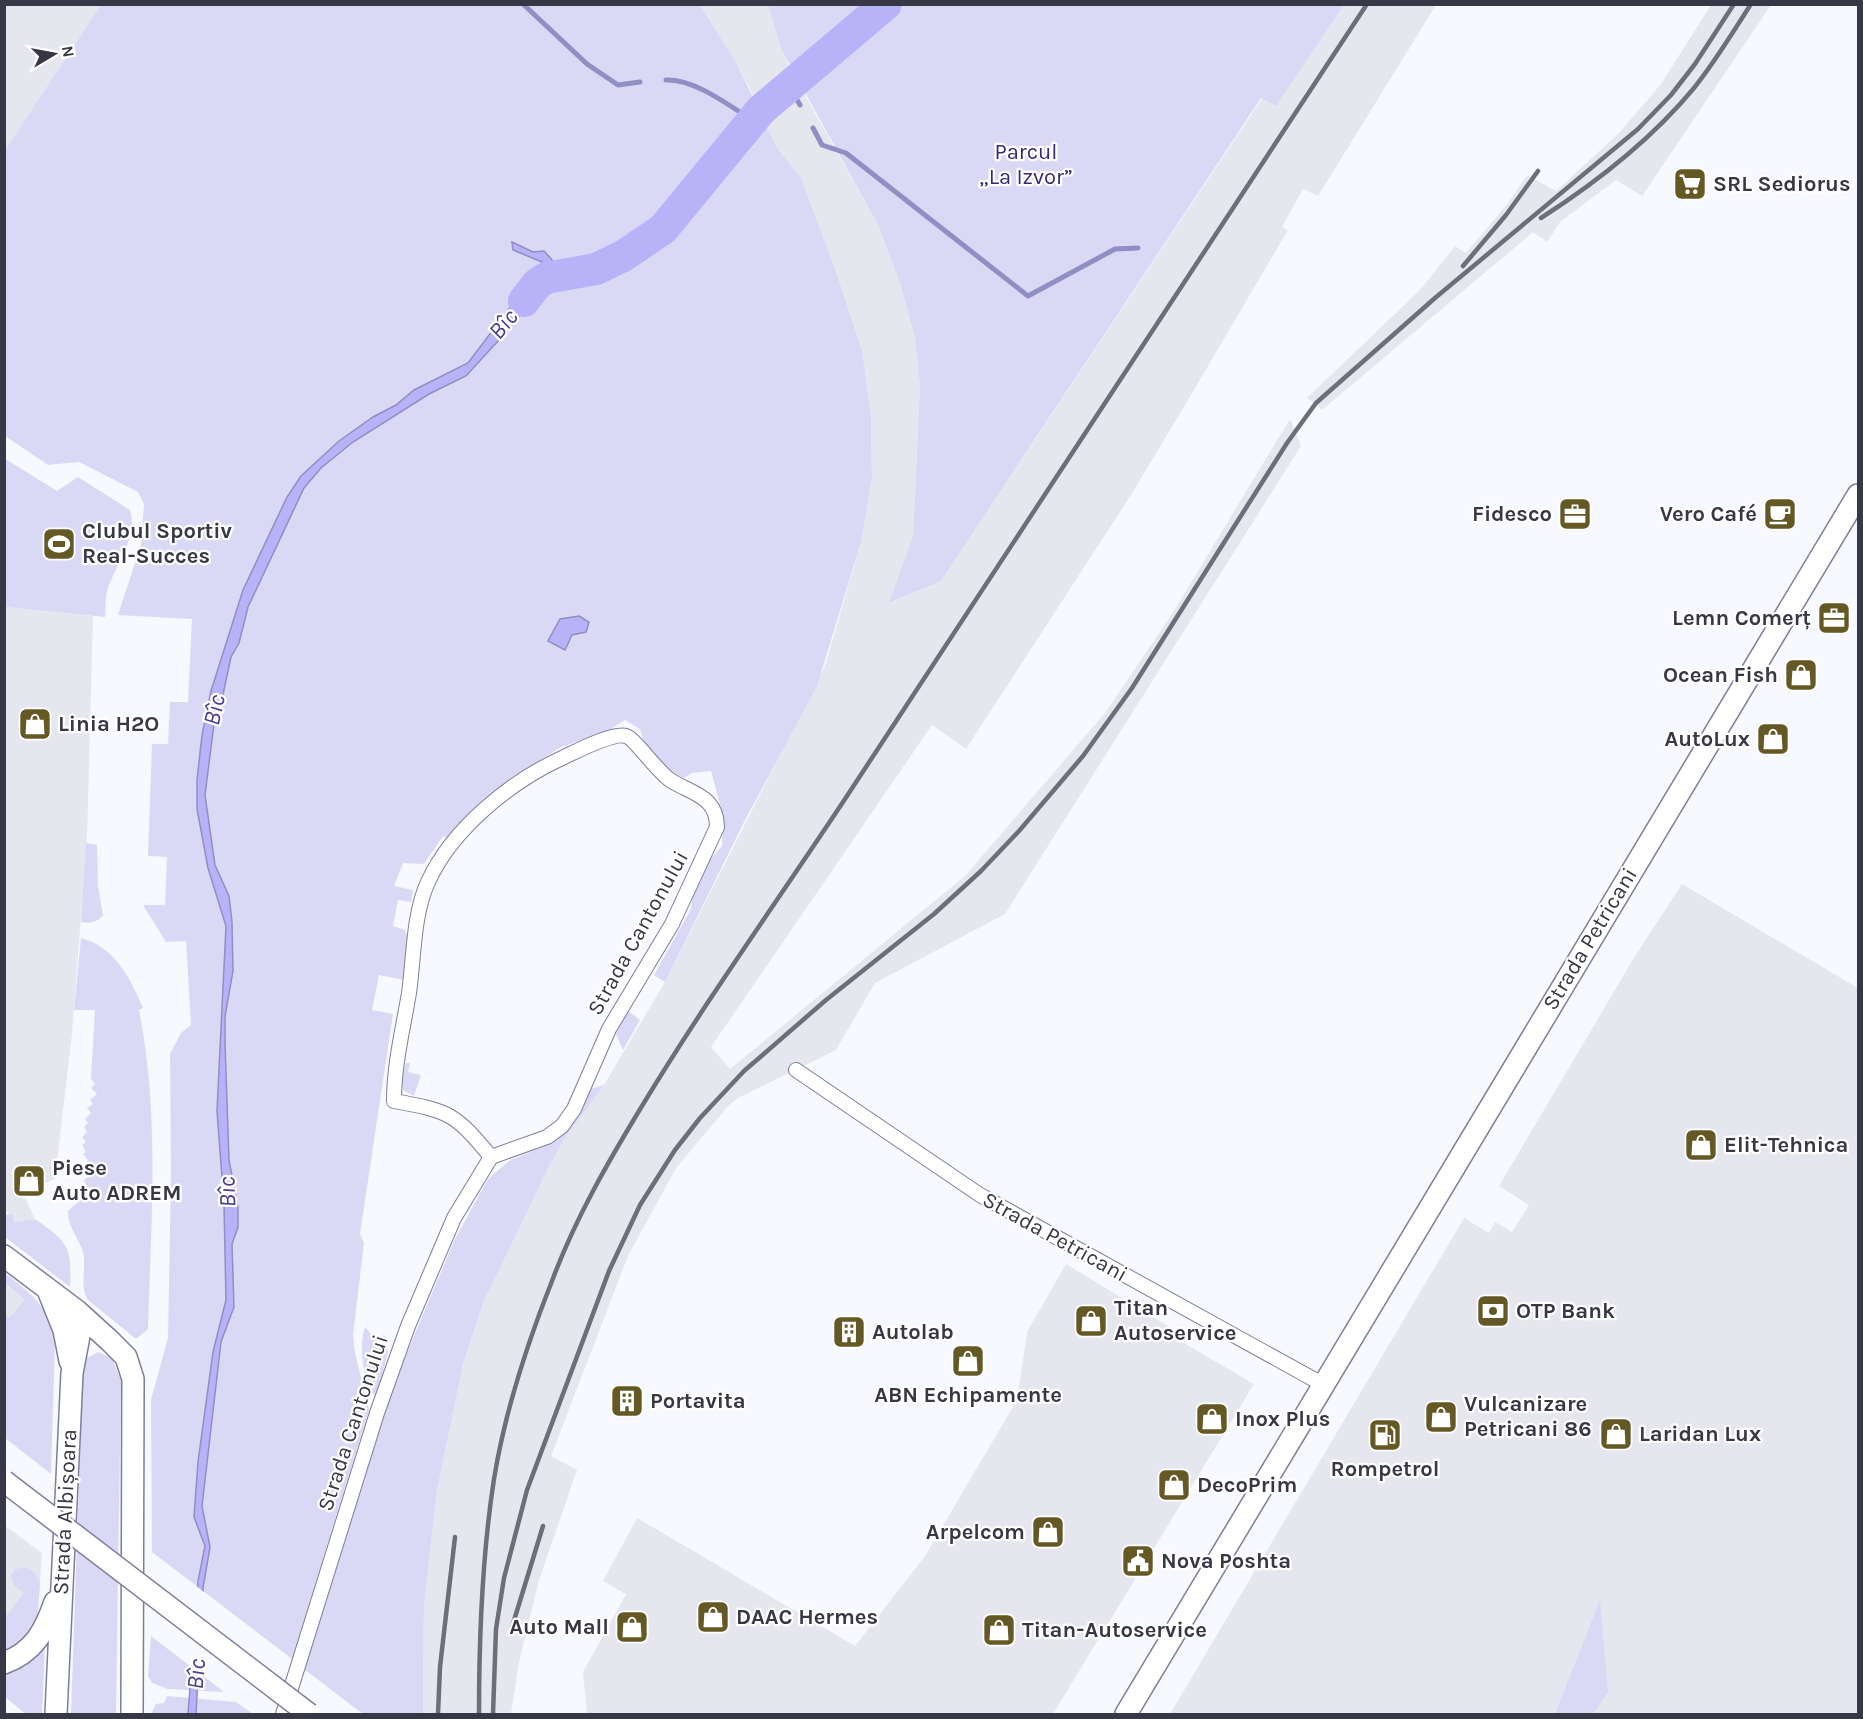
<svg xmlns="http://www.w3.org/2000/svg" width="1863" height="1719" viewBox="0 0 1863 1719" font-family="Karla,sans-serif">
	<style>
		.built { fill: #e6e6ef }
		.green { fill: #d9d9f5 }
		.water { fill: #b6b3f9; stroke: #908ec3; stroke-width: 1.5 }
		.pier { fill: #f8f8ff }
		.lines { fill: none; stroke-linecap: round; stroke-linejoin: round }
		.stream { stroke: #908ec3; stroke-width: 5 }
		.river { stroke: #b6b3f9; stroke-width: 32 }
		.street-casing { stroke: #7d7d9d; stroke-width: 16 }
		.primary-casing { stroke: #7d7d9d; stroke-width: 24 }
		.street { stroke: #fff; stroke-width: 14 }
		.primary { stroke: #fff; stroke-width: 21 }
		.rail { stroke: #6e6e7a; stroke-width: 4.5 }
		.primary-bridge-casing { stroke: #7d7d9d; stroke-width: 24; stroke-linecap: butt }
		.primary-bridge { stroke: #fff; stroke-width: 21 }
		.labels { text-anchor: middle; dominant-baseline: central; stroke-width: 4.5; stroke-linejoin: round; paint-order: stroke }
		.park-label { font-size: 22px; fill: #372877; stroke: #fff }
		.poi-label { font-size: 22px; font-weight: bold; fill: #373745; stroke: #fff; text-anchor: start }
		.street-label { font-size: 22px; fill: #373745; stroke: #fff }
		.water-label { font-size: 24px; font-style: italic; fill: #493d8e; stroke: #fff }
	</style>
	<rect width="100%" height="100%" fill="#f8f8ff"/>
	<!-- built -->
	<path class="built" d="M 5,5 L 101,5 L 5,152 Z
		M 700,5 L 768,5 L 781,49 L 793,74 L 758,105 L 736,62 Z
		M 1324,5 L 1436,5 L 1318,196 L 1303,189 L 1282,227 L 1288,230 L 1188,400 L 1131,495 L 966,749 L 932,725 L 711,1047 L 730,1069 L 965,876 L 1105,713 L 1172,614 L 1290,419 L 1301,446 L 1005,914 L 875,983 L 836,1050 L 740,1097 L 729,1105 L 676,1168 L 628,1256 L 551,1456 L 577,1470 L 539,1580 L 519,1662 L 511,1714 L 423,1714 L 424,1604 L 437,1491 L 463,1364 L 483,1303 L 550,1163 L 565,1138 L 604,1085 L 665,982 L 825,666 L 861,542 L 872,478 L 871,417 L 800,176 L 777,148 L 763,119 L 802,90 L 878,225 L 901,286 L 915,339 L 920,387 L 913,536 L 890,603 L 941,581 Z
		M 1711,5 L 1771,5 L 1642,196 L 1616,180 L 1560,222 L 1547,242 L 1533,232 L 1322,410 L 1307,398 L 1420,290 L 1455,246 L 1466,253 L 1508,203 L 1527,175 L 1556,191 L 1620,132 L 1661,84 Z
		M 5,607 L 93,616 L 87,839 L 72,1034 L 55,1179 L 23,1193 L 35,1219 L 14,1222 L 5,1209 Z
		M 1682,884 L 1858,988 L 1858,1714 L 1170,1714 L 1464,1218 L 1489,1233 L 1495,1222 L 1512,1232 L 1529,1205 L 1499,1186 L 1635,956 Z
		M 1066,1264 L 1178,1332 L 1175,1338 L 1254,1384 L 1053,1714 L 587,1714 L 583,1672 L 626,1594 L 603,1581 L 637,1518 L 855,1646 L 925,1556 L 1017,1400 L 1027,1332 Z
		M 4,1283 L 24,1298 L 10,1317 L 5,1313 Z
		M 4,1525 L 42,1553 L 37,1625 L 4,1655 Z"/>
	<!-- green -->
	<path class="green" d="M 101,5 L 700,5 L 736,62 L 777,148 L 800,176 L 835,269 L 862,351 L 871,417 L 872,478 L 861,542 L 817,686 L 743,824 L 665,982 L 654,975 L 691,909 L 693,892 L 705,865 L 722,846 L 723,815 L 711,771 L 692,773 L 684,778 C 662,769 646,753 640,729 L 625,720 L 604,733 L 561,747 L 518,774 L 482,801 L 449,839 L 443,836 L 424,864 L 403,863 L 394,886 L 413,890 L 411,902 L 398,900 L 393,926 L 405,930 L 408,938 L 404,980 L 379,975 L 372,1010 L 393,1014 L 360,1234 L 364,1243 L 353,1335 L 355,1353 L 369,1410 L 292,1659 L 152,1552 L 151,1400 L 168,1338 L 171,1174 L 170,1054 L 181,1033 L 191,1025 L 186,941 L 166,942 L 143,905 L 165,905 L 167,857 L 148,856 L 152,744 L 168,744 L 170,702 L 188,702 L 192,619 L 118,615 L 141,545 L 144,504 L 138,492 L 79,462 L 48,465 L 5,436 L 4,152 Z
		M 768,5 L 1344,5 L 1276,106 L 1261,98 L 941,581 L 889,603 L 913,536 L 920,387 L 915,339 L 901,286 L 878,225 L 781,49 Z
		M 4,458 L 57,491 L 78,477 L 130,510 C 138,537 117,563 108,588 C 105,596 106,607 105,617 L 5,607 Z
		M 86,843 L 97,845 L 98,885 L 103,916 C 96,922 90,924 81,922 Z
		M 81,938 C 114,946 131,979 143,1008 L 139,1010 C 160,1115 151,1222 148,1329 L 136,1339 L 88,1300 C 79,1286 87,1267 83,1252 C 78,1236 68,1228 68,1211 L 89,1192 L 84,1180 L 89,1176 L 84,1170 L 88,1167 L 86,1163 L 88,1160 L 83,1154 L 86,1152 L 82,1145 L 86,1142 L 82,1137 L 87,1132 L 84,1127 L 88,1123 L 85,1119 L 91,1113 L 87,1108 L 93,1104 L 90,1100 L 97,1094 L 91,1088 L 95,1084 L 91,1079 L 95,1010 L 74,1010 Z
		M 627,1010 L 640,1020 L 623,1050 L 616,1034 Z
		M 406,1063 L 410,1063 L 408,1072 L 421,1075 L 414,1096 L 403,1090 L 401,1076 Z
		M 604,1085 L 565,1138 L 550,1164 L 483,1303 L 463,1364 L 437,1491 L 424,1604 L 423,1714 L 363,1714 L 304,1669 L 395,1381 L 455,1239 L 488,1179 L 509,1161 L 552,1143 L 584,1107 L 587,1090 Z
		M 4,1210 L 6,1215 L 13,1214 L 14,1222 L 35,1219 C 68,1242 72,1246 70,1287 L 5,1237 Z
		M 5,1273 C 34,1297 49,1305 55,1344 L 51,1474 L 5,1438 L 4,1313 L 10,1317 L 24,1299 L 5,1283 Z
		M 365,1327 L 372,1335 L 385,1336 L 388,1352 L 376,1398 C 363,1382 358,1346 365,1327 Z
		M 98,1352 L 112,1358 L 121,1381 L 116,1714 L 71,1714 L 83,1368 L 85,1359 Z
		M 26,1567 L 34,1572 L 40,1583 L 37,1625 L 34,1632 L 5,1655 L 4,1614 L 7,1615 L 24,1593 L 14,1585 L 11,1575 L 16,1569 Z
		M 1600,1600 L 1608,1692 L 1593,1714 L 1555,1714 Z
		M 151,1636 L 224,1692 L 168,1689 L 152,1683 L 148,1676 Z
		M 45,1644 L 42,1714 L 26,1714 L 5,1697 L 4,1671 Z
		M 167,1696 L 236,1702 L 253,1714 L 151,1714 L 156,1704 L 164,1703 Z"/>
	<!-- water -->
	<path class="water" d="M 512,242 L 533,252 L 544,251 L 553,261 L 556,276 L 544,284 L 509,329 L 466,376 L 429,394 L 353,442 L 321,468 L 304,488 L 248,607 L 239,643 L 231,657 L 221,704 L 214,724 L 205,795 L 215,865 L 229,896 L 232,922 L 233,971 L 225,1016 L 225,1043 L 229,1160 L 238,1207 L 238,1227 L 232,1244 L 234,1307 L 221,1342 L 202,1506 L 210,1547 L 203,1588 L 196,1714 L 188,1714 L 198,1581 L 205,1546 L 194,1517 L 198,1462 L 213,1352 L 226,1300 L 224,1204 L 217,1111 L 226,926 L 208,868 L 197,809 L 197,780 L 202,735 L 211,691 L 243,590 L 287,497 L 301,476 L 339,441 L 373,417 L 396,405 L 414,390 L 468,363 L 533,277 L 544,270 L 542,262 L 513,250 Z
		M 579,616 L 589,622 L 586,632 L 572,635 L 565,650 L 548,641 L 560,619 Z"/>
	<!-- pier -->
	<path class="pier" d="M 195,1585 L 205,1593 L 200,1674 L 189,1666 Z"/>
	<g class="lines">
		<!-- stream -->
		<path class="stream" d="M 523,4 L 587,64 L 618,85 L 640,82
			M 666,80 C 693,78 730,106 752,120
			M 789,86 L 800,105
			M 813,128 L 822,145 L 846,153 L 1028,296 L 1115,249 L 1138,248"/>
		<!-- river -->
		<path class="river" d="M 524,301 L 537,284 L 546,278 L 596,269 L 623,256 L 663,229 L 761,110 L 886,4"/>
		<defs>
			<path id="street" d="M 796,1070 L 980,1195 L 1324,1385
				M 283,1714 L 377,1413 L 408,1326 L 454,1218 L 491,1157 L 547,1137 L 562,1126 L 574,1109 L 609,1029 L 672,924 L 717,827 C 717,796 692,794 670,780 C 657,771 634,738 626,736 C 613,732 575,752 562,758 C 510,782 452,829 428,882 C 413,914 414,958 409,993 C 403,1029 394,1064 394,1101 C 449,1111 455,1113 491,1157"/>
			<path id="primary" d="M 4,1256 L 77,1311 L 109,1340 L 126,1357 L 133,1379 L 132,1714
				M 48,1290 L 64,1330 L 70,1361
				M 4,1663 C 34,1652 45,1631 55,1602
				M 56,1714 L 72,1373 L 79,1336 L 77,1311
				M 1126,1714 L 1858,495"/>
		</defs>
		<!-- street casing -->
		<use href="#street" class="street-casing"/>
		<!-- primary casing -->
		<use href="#primary" class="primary-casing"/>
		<!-- street -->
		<use href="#street" class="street"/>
		<!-- primary -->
		<use href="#primary" class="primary"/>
		<!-- rail -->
		<path class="rail" d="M 1541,218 C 1597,182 1651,140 1694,88 C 1715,62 1733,32 1751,4
			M 1463,266 L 1506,215 L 1538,171
			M 512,1627 L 543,1526
			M 438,1714 L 440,1667 L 455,1537
			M 479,1714 C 479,1636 482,1556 494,1479 C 505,1411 527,1344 552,1281 C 575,1219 608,1162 642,1106 C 705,1002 776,903 843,802 C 1018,537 1193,271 1367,4
			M 493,1714 L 496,1629 L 504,1578 L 527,1490 L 609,1271 L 640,1205 L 675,1150 L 700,1118 L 744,1071 L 826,1000 L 934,914 L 981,871 L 1019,831 L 1083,756 L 1132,688 L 1287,443 L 1316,403 L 1435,298 L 1638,129 L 1671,95 L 1695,64 L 1734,4"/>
		<defs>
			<path id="primary-bridge" d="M 4,1481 L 309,1714"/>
		</defs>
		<!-- primary-bridge casing -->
		<use href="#primary-bridge" class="primary-bridge-casing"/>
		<!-- primary-bridge -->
		<use href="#primary-bridge" class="primary-bridge"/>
	</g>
	<!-- icons -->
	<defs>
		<symbol id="supermarket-square" viewBox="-11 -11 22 22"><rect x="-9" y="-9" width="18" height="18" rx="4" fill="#645925" stroke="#fff"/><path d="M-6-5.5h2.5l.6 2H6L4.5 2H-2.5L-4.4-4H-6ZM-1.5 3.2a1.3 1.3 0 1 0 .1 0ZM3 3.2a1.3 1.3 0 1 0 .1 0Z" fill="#fff"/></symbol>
		<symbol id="office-square" viewBox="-11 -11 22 22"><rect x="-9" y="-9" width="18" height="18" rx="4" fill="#645925" stroke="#fff"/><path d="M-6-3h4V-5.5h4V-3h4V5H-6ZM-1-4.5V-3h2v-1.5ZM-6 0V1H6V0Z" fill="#fff"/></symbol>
		<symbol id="cafe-square" viewBox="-11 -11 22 22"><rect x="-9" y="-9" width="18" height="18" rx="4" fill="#645925" stroke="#fff"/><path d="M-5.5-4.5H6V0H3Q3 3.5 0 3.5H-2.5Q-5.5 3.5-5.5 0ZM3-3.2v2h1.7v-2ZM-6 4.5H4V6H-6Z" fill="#fff"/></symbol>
		<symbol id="stadium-square" viewBox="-11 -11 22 22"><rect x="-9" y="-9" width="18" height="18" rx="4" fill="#645925" stroke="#fff"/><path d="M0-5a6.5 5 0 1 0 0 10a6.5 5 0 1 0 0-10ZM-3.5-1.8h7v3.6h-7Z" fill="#fff"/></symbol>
		<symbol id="shop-square" viewBox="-11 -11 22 22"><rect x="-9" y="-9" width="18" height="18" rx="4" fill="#645925" stroke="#fff"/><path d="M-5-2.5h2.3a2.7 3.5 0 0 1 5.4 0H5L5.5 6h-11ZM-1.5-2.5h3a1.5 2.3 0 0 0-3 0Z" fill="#fff"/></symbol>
		<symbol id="bank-square" viewBox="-11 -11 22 22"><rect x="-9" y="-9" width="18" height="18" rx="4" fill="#645925" stroke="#fff"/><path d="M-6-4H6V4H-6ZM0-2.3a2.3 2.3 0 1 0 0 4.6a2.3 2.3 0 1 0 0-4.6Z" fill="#fff"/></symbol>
		<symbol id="building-square" viewBox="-11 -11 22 22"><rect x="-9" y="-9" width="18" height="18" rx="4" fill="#645925" stroke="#fff"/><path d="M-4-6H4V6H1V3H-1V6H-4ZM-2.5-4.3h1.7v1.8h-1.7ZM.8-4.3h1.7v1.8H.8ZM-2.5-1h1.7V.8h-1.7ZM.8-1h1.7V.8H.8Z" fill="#fff"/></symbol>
		<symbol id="fuel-square" viewBox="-11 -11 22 22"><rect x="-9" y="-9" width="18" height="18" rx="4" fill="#645925" stroke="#fff"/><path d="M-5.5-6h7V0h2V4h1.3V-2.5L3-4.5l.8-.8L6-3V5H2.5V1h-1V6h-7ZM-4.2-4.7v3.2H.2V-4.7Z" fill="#fff"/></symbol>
		<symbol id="civic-square" viewBox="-11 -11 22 22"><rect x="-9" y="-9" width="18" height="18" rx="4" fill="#645925" stroke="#fff"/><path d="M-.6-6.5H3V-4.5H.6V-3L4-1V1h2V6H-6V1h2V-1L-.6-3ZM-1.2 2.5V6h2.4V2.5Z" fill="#fff"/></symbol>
	</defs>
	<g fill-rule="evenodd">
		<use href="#supermarket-square" x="1671" y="165" width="38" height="38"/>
		<use href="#office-square" x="1556" y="495" width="38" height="38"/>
		<use href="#cafe-square" x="1761" y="495" width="38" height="38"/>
		<use href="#stadium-square" x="40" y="525" width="38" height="38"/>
		<use href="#office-square" x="1815" y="599" width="38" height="38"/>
		<use href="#shop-square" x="1782" y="656" width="38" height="38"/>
		<use href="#shop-square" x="16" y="705" width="38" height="38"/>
		<use href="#shop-square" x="1754" y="720" width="38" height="38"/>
		<use href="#shop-square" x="1682" y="1126" width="38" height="38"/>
		<use href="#shop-square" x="10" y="1162" width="38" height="38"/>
		<use href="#bank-square" x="1474" y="1292" width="38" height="38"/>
		<use href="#shop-square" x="1072" y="1302" width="38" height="38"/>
		<use href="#building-square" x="830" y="1313" width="38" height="38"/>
		<use href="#shop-square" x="949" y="1342" width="38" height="38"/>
		<use href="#building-square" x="608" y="1382" width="38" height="38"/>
		<use href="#shop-square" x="1422" y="1398" width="38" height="38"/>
		<use href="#shop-square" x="1193" y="1400" width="38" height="38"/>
		<use href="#shop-square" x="1597" y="1415" width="38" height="38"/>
		<use href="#fuel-square" x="1366" y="1416" width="38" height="38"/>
		<use href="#shop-square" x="1155" y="1466" width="38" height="38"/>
		<use href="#shop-square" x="1029" y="1513" width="38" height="38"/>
		<use href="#civic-square" x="1119" y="1542" width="38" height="38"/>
		<use href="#shop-square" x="694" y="1598" width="38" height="38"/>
		<use href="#shop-square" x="613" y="1608" width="38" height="38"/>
		<use href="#shop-square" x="980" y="1611" width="38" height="38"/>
	</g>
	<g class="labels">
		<!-- park labels -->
		<g class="park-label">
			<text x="1026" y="152">Parcul<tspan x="1026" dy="25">„La Izvor”</tspan></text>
		</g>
		<!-- poi labels -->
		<g class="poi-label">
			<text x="1713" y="184">SRL Sediorus</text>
			<text x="1552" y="514" text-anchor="end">Fidesco</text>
			<text x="1757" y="514" text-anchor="end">Vero Café</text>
			<text x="82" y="531">Clubul Sportiv<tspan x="82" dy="25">Real-Succes</tspan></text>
			<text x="1811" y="618" text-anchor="end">Lemn Comerț</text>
			<text x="1778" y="675" text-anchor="end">Ocean Fish</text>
			<text x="58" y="724">Linia H2O</text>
			<text x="1750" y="739" text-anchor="end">AutoLux</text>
			<text x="1724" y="1145">Elit-Tehnica</text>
			<text x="52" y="1168">Piese<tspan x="52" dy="25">Auto ADREM</tspan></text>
			<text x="1114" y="1308">Titan<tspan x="1114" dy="25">Autoservice</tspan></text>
			<text x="1516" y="1311">OTP Bank</text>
			<text x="872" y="1332">Autolab</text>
			<text x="968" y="1395" text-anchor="middle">ABN Echipamente</text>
			<text x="650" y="1401">Portavita</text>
			<text x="1464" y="1404">Vulcanizare<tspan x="1464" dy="25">Petricani 86</tspan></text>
			<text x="1235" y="1419">Inox Plus</text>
			<text x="1639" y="1434">Laridan Lux</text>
			<text x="1385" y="1469" text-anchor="middle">Rompetrol</text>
			<text x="1197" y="1485">DecoPrim</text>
			<text x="1025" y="1532" text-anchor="end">Arpelcom</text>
			<text x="1161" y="1561">Nova Poshta</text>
			<text x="736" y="1617">DAAC Hermes</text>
			<text x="609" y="1627" text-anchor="end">Auto Mall</text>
			<text x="1022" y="1630">Titan-Autoservice</text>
		</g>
		<!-- street labels -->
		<g class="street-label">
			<text transform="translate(638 933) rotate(-61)">Strada Cantonului</text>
			<text transform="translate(1590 939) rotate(-59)">Strada Petricani</text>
			<text transform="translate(1055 1237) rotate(29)">Strada Petricani</text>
			<text transform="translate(353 1423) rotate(-72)">Strada Cantonului</text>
			<text transform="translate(65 1512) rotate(-87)">Strada Albișoara</text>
		</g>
		<!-- water labels -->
		<g class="water-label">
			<text transform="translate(503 324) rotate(-50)">Bîc</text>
			<text transform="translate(214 710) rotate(-78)">Bîc</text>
			<text transform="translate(227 1192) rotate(-92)">Bîc</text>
			<text transform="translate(196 1674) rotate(-85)">Bîc</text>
		</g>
	</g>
	<!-- border -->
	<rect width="1863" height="1719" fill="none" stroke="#373745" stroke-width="12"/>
	<!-- north arrow -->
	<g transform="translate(54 54) rotate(80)" stroke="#ffffff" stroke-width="4.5" paint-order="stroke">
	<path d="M0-4.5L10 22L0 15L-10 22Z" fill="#373745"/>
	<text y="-9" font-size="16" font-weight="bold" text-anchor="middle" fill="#373745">N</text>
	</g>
</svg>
